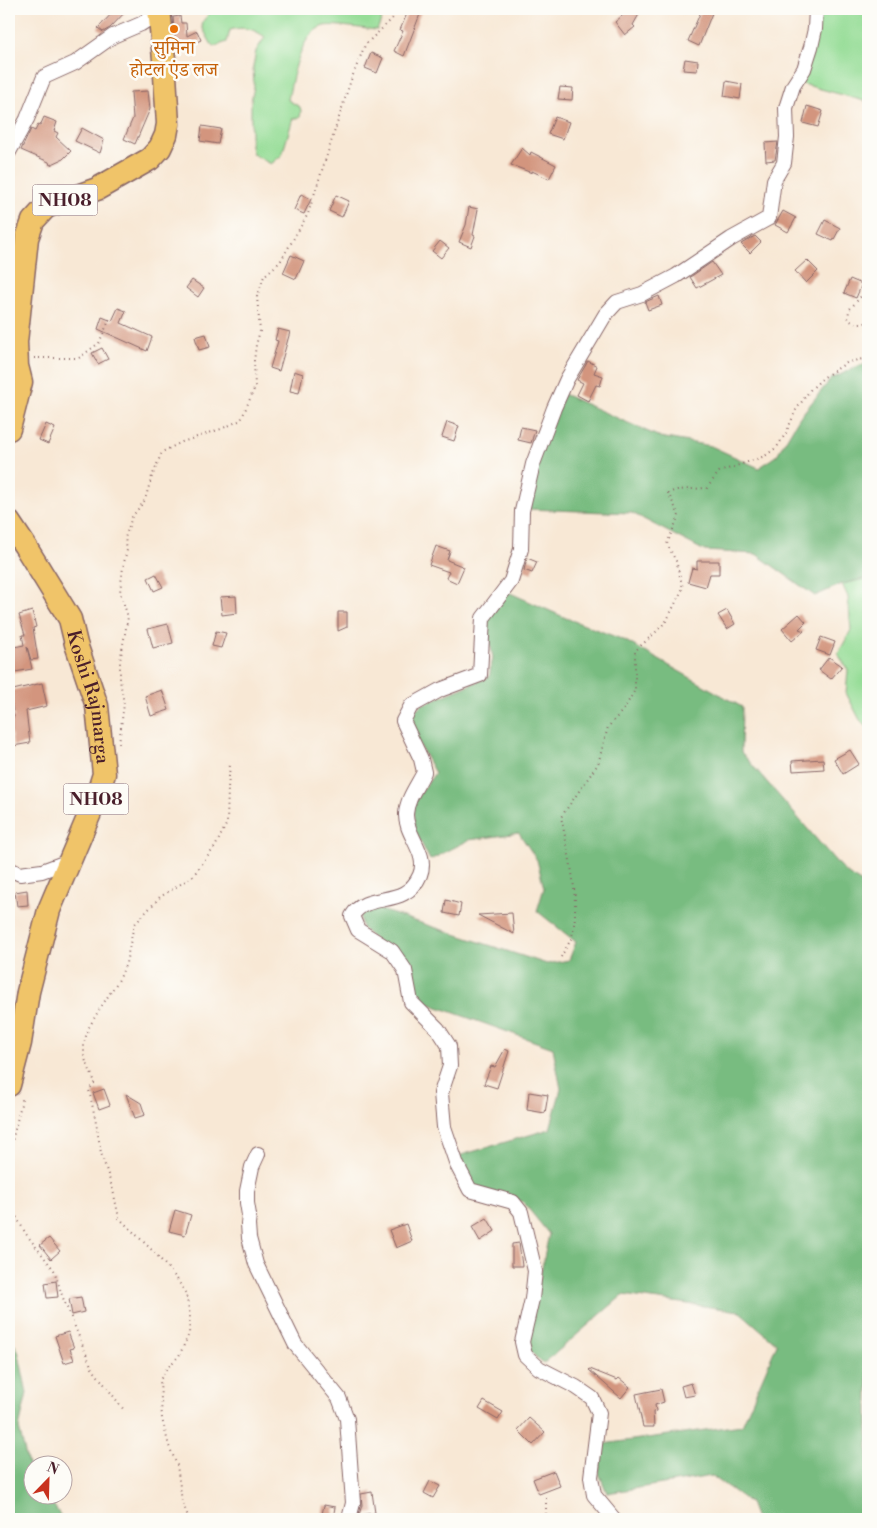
<svg xmlns="http://www.w3.org/2000/svg" width="877" height="1528" viewBox="0 0 877 1528" font-family="'Libre Bodoni','Noto Serif Devanagari',serif">
	<style>
		.green { fill: #96dd97; stroke: #707e61 }
		.forest { fill: #78bc80; stroke: #616e56 }
		.building { fill: #d3957e }
		.lines { fill: none; stroke-linecap: round; stroke-linejoin: round }
		.street-casing { stroke: #876566; stroke-width: 16 }
		.primary-casing { stroke: #876566; stroke-width: 25 }
		.path { stroke: #876566; stroke-width: 2; stroke-dasharray: 1 4; stroke-linecap: butt }
		.street { stroke: #fff; stroke-width: 14 }
		.primary { stroke: #f0c469; stroke-width: 22 }
		.food-dot { fill: #e8710a; stroke: #fdfcf7; stroke-width: 2 }
		.labels { text-anchor: middle; dominant-baseline: central; stroke-width: 5; stroke-linejoin: round; paint-order: stroke }
		.shield { fill: #fdfcf7; stroke: #806168; stroke-width: 1 }
		.shield-label { font-size: 18px; font-weight: bold; fill: #4a1f2b }
		.food-label { font-size: 19px; fill: #c56008; stroke: #fdfcf7 }
		.street-label { font-size: 19px; fill: #4a1f2b; stroke: #fdfcf7 }
	</style>
	<rect width="100%" height="100%" fill="#fdfcf7"/>
	<filter id="ink" filterUnits="userSpaceOnUse"><feTurbulence type="fractalNoise" baseFrequency=".02" numOctaves="2"/><feDisplacementMap in="SourceGraphic" scale="10" xChannelSelector="R" yChannelSelector="G"/><feConvolveMatrix kernelMatrix="1 2 1 2 8 2 1 2 1" color-interpolation-filters="sRGB"/></filter>
	<filter id="wash" filterUnits="userSpaceOnUse"><feTurbulence type="fractalNoise" baseFrequency=".0096" numOctaves="4" result="noise"/><feDisplacementMap in="SourceGraphic" scale="20" xChannelSelector="R" yChannelSelector="G"/><feGaussianBlur stdDeviation="1.12" result="paint"/><feColorMatrix in="noise" values="0 0 0 0 0 0 0 0 0 0 0 0 0 0 0 0 0 1.4 0 .05"/><feComposite in="paint" operator="in"/></filter>
	<g filter="url(#wash)">
		<rect width="100%" height="100%" fill="#f8e8d5"/>
		<!-- green -->
		<path class="green" d="M 213,9 L 386,9 L 377,30 C 366,29 333,24 324,26 C 300,32 292,80 288,100 L 300,107 L 301,111 L 300,118 L 293,118 L 282,155 L 271,164 L 253,154 L 251,147 L 251,101 L 254,87 L 253,67 L 256,51 L 265,37 C 254,29 244,26 230,30 L 227,42 L 213,47 L 202,27 L 203,21 Z
			M 819,9 L 868,9 L 868,102 L 799,83 Z
			M 868,578 L 868,728 L 860,720 L 846,693 L 848,670 L 838,654 L 851,630 L 848,597 L 842,584 Z"/>
		<!-- forest -->
		<path class="forest" d="M 868,364 L 868,578 L 842,584 L 815,596 L 756,554 L 705,551 L 632,513 L 527,509 L 531,478 L 563,394 L 660,437 L 711,446 L 759,468 L 777,455 L 799,418 L 831,379 L 861,365 Z
			M 508,592 L 566,618 L 624,640 L 742,707 L 741,752 L 845,872 L 868,887 L 868,1519 L 756,1519 L 750,1503 L 712,1476 L 607,1493 L 599,1473 L 603,1444 L 742,1425 L 777,1344 L 739,1311 L 623,1295 L 543,1364 L 529,1350 L 529,1330 L 549,1234 L 523,1202 L 473,1186 L 458,1156 L 550,1129 L 561,1089 L 553,1048 L 421,1001 L 411,973 L 362,928 L 359,912 L 372,907 L 547,964 L 569,960 L 576,942 L 537,911 L 544,888 L 537,860 L 519,833 L 469,840 L 430,860 L 415,831 L 414,802 L 435,773 L 410,728 L 410,715 L 421,705 L 489,677 L 493,658 L 486,622 Z
			M 9,1336 L 18,1350 L 27,1393 L 19,1428 L 29,1469 L 32,1474 L 32,1496 L 47,1496 L 63,1519 L 9,1519 Z"/>
		<g id="blocks">
			<!-- building -->
			<path class="building" d="M 116,9 L 128,9 L 110,28 L 103,32 L 98,28 Z
				M 409,9 L 422,9 L 404,56 L 394,51 L 403,31 L 400,30 Z
				M 630,9 L 642,9 L 633,25 L 635,27 L 625,35 L 615,22 Z
				M 702,9 L 712,13 L 699,46 L 688,41 Z
				M 180,16 L 181,23 L 186,23 L 187,36 L 197,31 L 201,40 L 188,46 L 189,49 L 176,51 L 173,17 Z
				M 371,53 L 383,58 L 377,73 L 365,68 Z
				M 685,59 L 698,61 L 697,71 L 683,70 Z
				M 726,81 L 742,84 L 740,99 L 724,96 Z
				M 560,87 L 573,88 L 572,100 L 558,99 Z
				M 148,91 L 150,109 L 135,144 L 124,139 L 133,118 L 131,92 Z
				M 807,106 L 823,111 L 818,127 L 803,123 Z
				M 44,117 L 57,122 L 54,131 L 58,133 L 56,137 L 71,151 L 63,159 L 50,165 L 49,162 L 21,150 L 31,129 L 35,131 L 38,125 L 40,126 Z
				M 555,117 L 569,122 L 563,139 L 548,134 Z
				M 202,126 L 221,129 L 218,144 L 200,141 Z
				M 82,128 L 104,140 L 100,153 L 75,141 Z
				M 778,142 L 775,160 L 766,161 L 765,143 Z
				M 522,148 L 530,155 L 531,152 L 556,165 L 549,179 L 532,171 L 532,173 L 511,165 Z
				M 301,194 L 311,199 L 304,214 L 294,210 Z
				M 336,195 L 349,201 L 342,217 L 329,211 Z
				M 469,207 L 478,209 L 473,235 L 475,236 L 471,247 L 459,242 L 466,225 Z
				M 783,211 L 796,218 L 788,232 L 775,225 Z
				M 825,220 L 840,228 L 833,241 L 818,234 Z
				M 755,236 L 761,242 L 750,253 L 741,244 Z
				M 440,241 L 449,248 L 441,258 L 432,251 Z
				M 291,255 L 304,261 L 296,279 L 283,273 Z
				M 807,260 L 818,271 L 806,283 L 795,271 Z
				M 712,262 L 721,275 L 697,288 L 690,277 Z
				M 850,279 L 862,284 L 856,298 L 844,293 Z
				M 192,280 L 204,288 L 198,297 L 186,288 Z
				M 659,296 L 662,305 L 648,310 L 645,302 Z
				M 118,308 L 126,311 L 121,323 L 152,337 L 147,351 L 98,329 L 102,317 L 112,321 Z
				M 278,329 L 290,332 L 279,371 L 270,368 L 278,341 L 275,340 Z
				M 206,334 L 210,347 L 199,350 L 195,337 Z
				M 102,348 L 108,359 L 98,364 L 92,353 Z
				M 588,361 L 597,366 L 594,373 L 603,376 L 600,386 L 596,385 L 588,401 L 577,395 L 583,383 L 577,380 Z
				M 294,371 L 303,374 L 299,393 L 290,391 Z
				M 447,422 L 459,426 L 454,441 L 442,437 Z
				M 46,424 L 55,428 L 48,444 L 39,440 Z
				M 521,427 L 535,430 L 531,443 L 518,440 Z
				M 436,546 L 450,551 L 447,560 L 464,567 L 457,583 L 446,578 L 449,572 L 429,565 Z
				M 527,558 L 537,562 L 532,573 L 524,570 Z
				M 697,561 L 719,561 L 719,574 L 710,574 L 706,587 L 688,582 L 692,568 L 697,569 Z
				M 156,574 L 163,587 L 154,591 L 148,578 Z
				M 236,596 L 237,613 L 222,615 L 220,597 Z
				M 727,610 L 735,624 L 727,629 L 718,615 Z
				M 32,611 L 36,627 L 33,628 L 38,659 L 31,660 L 27,647 L 32,669 L 9,673 L 9,648 L 24,645 L 22,635 L 25,635 L 19,615 Z
				M 338,612 L 347,612 L 347,627 L 338,631 Z
				M 799,614 L 806,622 L 799,629 L 804,631 L 792,641 L 782,629 Z
				M 168,624 L 173,643 L 153,648 L 148,629 Z
				M 216,631 L 226,633 L 221,648 L 212,646 Z
				M 821,637 L 835,642 L 830,655 L 816,650 Z
				M 829,657 L 842,666 L 831,679 L 819,670 Z
				M 42,683 L 47,706 L 26,711 L 30,743 L 13,746 L 11,732 L 9,733 L 9,718 L 14,717 L 9,691 Z
				M 162,690 L 169,710 L 151,716 L 145,696 Z
				M 850,750 L 859,764 L 843,774 L 834,759 Z
				M 823,759 L 824,769 L 793,771 L 792,761 Z
				M 27,890 L 28,905 L 17,906 L 15,892 Z
				M 446,900 L 461,904 L 459,916 L 444,913 Z
				M 512,913 L 514,934 L 478,915 Z
				M 505,1049 L 509,1051 L 497,1088 L 484,1084 L 491,1066 L 495,1067 Z
				M 104,1089 L 110,1105 L 99,1109 L 93,1093 Z
				M 529,1092 L 548,1095 L 545,1113 L 527,1110 Z
				M 126,1094 L 141,1103 L 145,1115 L 135,1118 Z
				M 175,1210 L 191,1215 L 185,1235 L 169,1231 Z
				M 487,1218 L 495,1231 L 480,1241 L 472,1227 Z
				M 406,1224 L 412,1241 L 396,1248 L 389,1230 Z
				M 49,1238 L 60,1251 L 51,1259 L 40,1245 Z
				M 519,1243 L 522,1266 L 512,1266 L 512,1244 Z
				M 56,1281 L 58,1297 L 47,1298 L 45,1283 Z
				M 81,1297 L 84,1312 L 72,1315 L 69,1299 Z
				M 68,1332 L 74,1348 L 70,1349 L 74,1360 L 64,1363 L 55,1336 Z
				M 590,1369 L 617,1380 L 619,1378 L 630,1387 L 621,1398 L 589,1370 Z
				M 691,1383 L 695,1395 L 684,1397 L 681,1386 Z
				M 661,1389 L 664,1402 L 655,1405 L 656,1411 L 653,1412 L 654,1427 L 643,1427 L 636,1394 Z
				M 484,1401 L 503,1412 L 498,1420 L 479,1409 Z
				M 529,1418 L 545,1432 L 533,1445 L 518,1430 Z
				M 554,1471 L 560,1486 L 539,1494 L 533,1479 Z
				M 430,1481 L 440,1486 L 433,1498 L 424,1493 Z
				M 372,1492 L 375,1513 L 359,1515 L 362,1505 L 361,1494 Z
				M 324,1505 L 335,1507 L 333,1519 L 321,1519 Z"/>
		</g>
	</g>
	<g filter="url(#ink)">
		<use href="#blocks" fill-opacity="0" stroke="#876566" stroke-width="1"/>
		<g class="lines">
			<defs>
				<path id="street" d="M 9,152 L 27,119 L 44,77 L 75,63 L 113,36 L 141,24 L 159,12
					M 9,869 L 20,874 L 42,871 L 69,861
					M 258,1154 L 252,1167 L 247,1191 L 247,1203 L 249,1215 L 248,1224 L 249,1238 L 256,1264 L 295,1344 L 339,1398 L 347,1419 L 353,1503 L 349,1519
					M 614,1519 L 594,1495 L 591,1477 L 599,1413 L 592,1398 L 576,1387 L 539,1368 L 525,1355 L 522,1342 L 532,1299 L 535,1271 L 521,1212 L 513,1202 L 470,1190 L 457,1165 L 444,1127 L 441,1093 L 450,1066 L 449,1046 L 438,1029 L 411,1002 L 405,970 L 392,951 L 358,930 L 352,916 C 367,890 405,910 420,875 C 429,853 405,835 406,814 C 407,798 418,785 424,772 L 421,759 L 403,721 L 411,706 L 440,690 L 480,675 L 483,618 L 511,581 L 521,549 L 522,511 L 533,464 L 554,408 L 567,379 L 605,315 L 617,302 L 642,294 L 676,276 L 731,239 L 769,218 L 774,180 L 784,163 L 787,137 L 786,108 L 793,86 L 804,69 L 811,47 L 815,29 L 816,9"/>
				<g id="primary">
					<path d="M 9,429 L 21,382 L 17,366 L 16,342 L 27,238 L 33,221 L 46,207 L 97,189 L 150,159 L 160,148 L 166,135 L 168,124 L 164,59 L 159,9"/>
					<path id="s1" d="M 9,522 L 25,546 L 70,619 L 76,644 L 97,706 L 104,774 L 96,799 L 49,910 L 28,992 L 20,1043 L 9,1085"/>
				</g>
			</defs>
			<!-- street casing -->
			<use href="#street" class="street-casing"/>
			<!-- primary casing -->
			<use href="#primary" class="primary-casing"/>
			<!-- path -->
			<path class="path" d="M 864,293 L 849,310 L 848,319 C 855,325 859,325 868,322
				M 34,358 L 79,358 L 99,343 L 111,316
				M 119,743 L 124,704 L 120,680 L 120,661 L 128,617 L 120,592 L 123,567 L 127,550 L 125,538 L 132,517 L 145,500 L 151,479 L 162,452 L 182,442 L 221,429 L 241,420 L 255,387 L 254,361 L 256,345 L 260,331 L 257,297 L 264,276 L 280,262 L 308,214 L 351,80 L 365,45 L 392,19 L 400,9
				M 9,894 L 10,906 L 9,924
				M 561,957 C 564,950 570,943 572,936 C 581,901 568,851 561,817 L 598,764 L 608,727 L 624,709 L 635,690 L 635,651 L 657,631 L 667,620 L 683,588 L 676,561 L 667,544 L 679,515 L 668,493 L 677,490 L 707,488 L 719,472 L 765,456 L 777,447 L 786,433 L 796,410 L 810,390 L 824,377 L 848,362 L 868,358
				M 9,1154 L 23,1096
				M 9,1204 L 26,1234 L 54,1270 L 63,1298 L 92,1368 L 124,1410
				M 189,1519 L 182,1501 L 177,1465 L 169,1446 L 162,1419 L 160,1380 L 167,1368 L 179,1356 L 189,1334 L 190,1315 L 186,1294 L 177,1279 L 156,1254 L 119,1218 L 113,1190 L 101,1153 L 96,1122 L 89,1090 L 95,1082 L 84,1057 L 84,1043 L 88,1029 L 99,1010 L 120,978 L 126,963 L 134,925 L 160,897 L 192,877 L 215,847 L 227,823 L 228,788 L 230,764
				M 546,1519 L 546,1497"/>
			<!-- street -->
			<use href="#street" class="street"/>
			<!-- primary -->
			<use href="#primary" class="primary"/>
		</g>
	</g>
	<!-- markers -->
	<circle class="food-dot" cx="174" cy="29" r="5"/>
	<g class="labels">
		<!-- shield labels -->
		<g class="shield">
			<rect x="32.5" y="184.5" width="65" height="31" rx="4"/>
			<rect x="63.5" y="783.5" width="65" height="31" rx="4"/>
		</g>
		<g class="shield-label">
			<text x="65" y="200">NH08</text>
			<text x="96" y="799">NH08</text>
		</g>
		<!-- food labels -->
		<g class="food-label">
			<text x="174" y="48">सुमिना<tspan x="174" dy="22">होटल एंड लज</tspan></text>
		</g>
		<!-- street labels -->
		<g class="street-label">
			<text stroke="none"><textPath href="#s1" startOffset="195">Koshi Rajmarga</textPath></text>
		</g>
	</g>
	<!-- margin -->
	<rect width="877" height="1528" fill="none" stroke="#fdfcf7" stroke-width="30"/>
	<!-- north arrow -->
	<g transform="translate(48 1480) rotate(23)"><circle r="24" fill="#fdfcf7" stroke="#b5a4a5"/>
	<path d="M0-4L9 19L0 12L-9 19Z" fill="#c8321e"/>
	<text y="-8" font-size="14" font-weight="bold" text-anchor="middle" fill="#4a1f2b">N</text>
	</g>
</svg>
